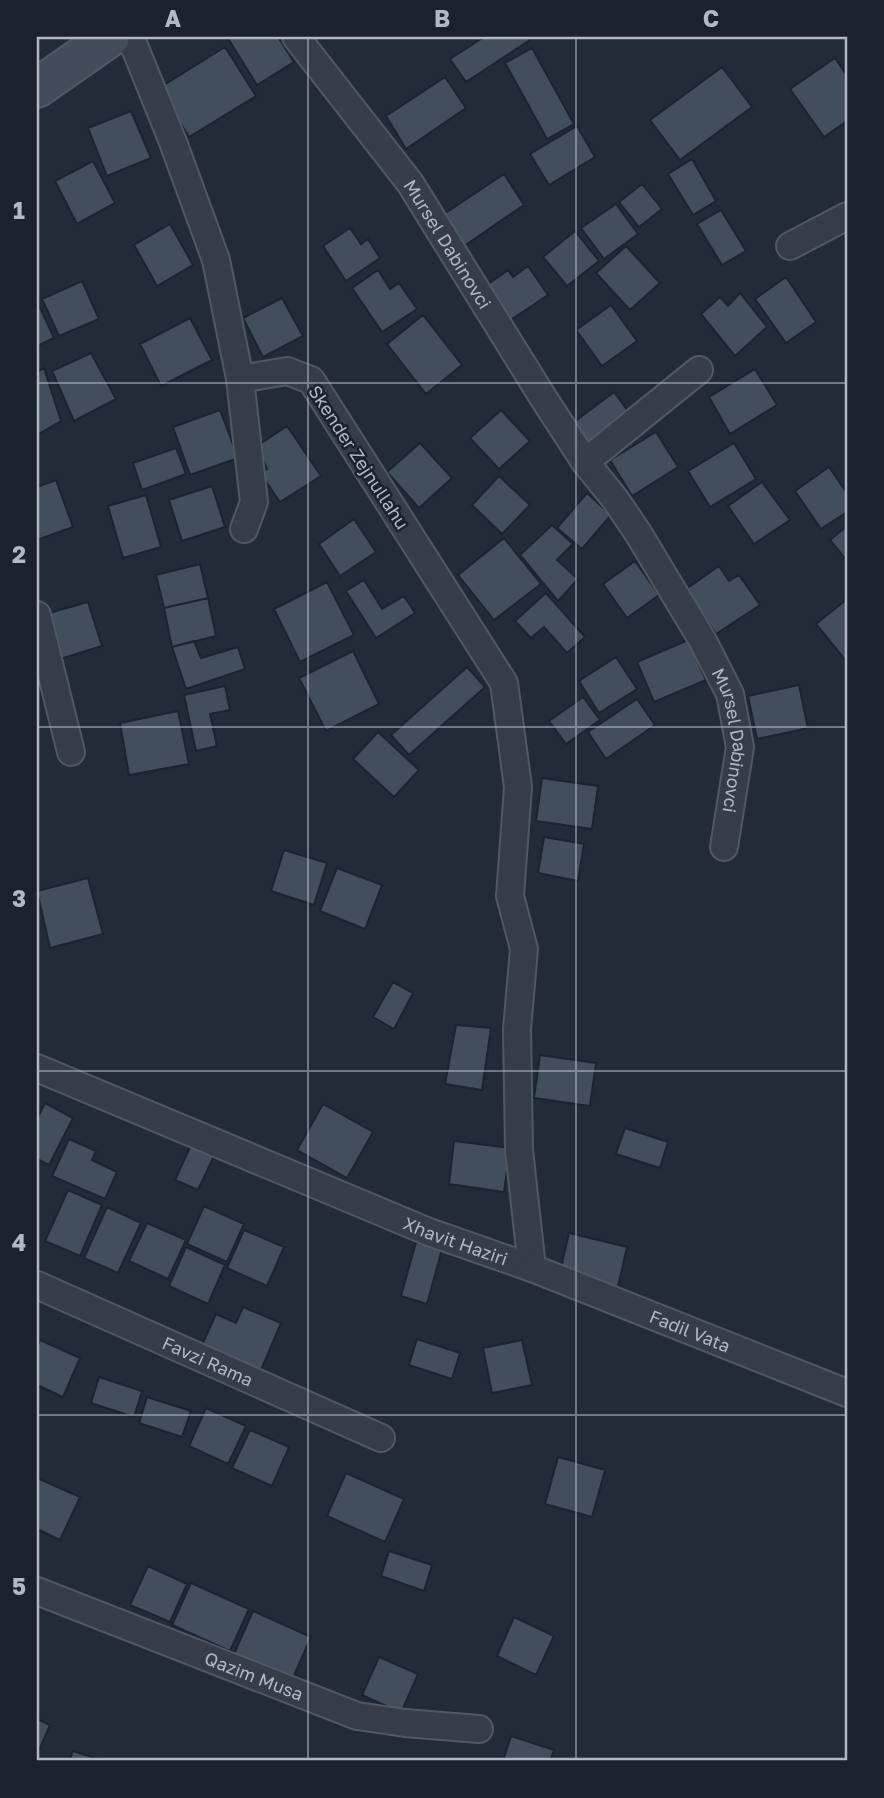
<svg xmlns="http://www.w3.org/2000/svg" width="884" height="1798" viewBox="0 0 884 1798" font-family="'Golos Text',sans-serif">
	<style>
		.building { fill: #434e5d; stroke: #1c242f; stroke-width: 2 }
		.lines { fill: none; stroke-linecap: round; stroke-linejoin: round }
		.street-casing { stroke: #505864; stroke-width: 30 }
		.secondary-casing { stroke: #505864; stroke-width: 42 }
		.street { stroke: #353d49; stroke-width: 26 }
		.secondary { stroke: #434c5c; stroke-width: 38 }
		.grid { fill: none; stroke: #b0b8c5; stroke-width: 2; stroke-opacity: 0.55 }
		.labels { text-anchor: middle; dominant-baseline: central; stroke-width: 5; stroke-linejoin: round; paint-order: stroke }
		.street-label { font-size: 18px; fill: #b0b8c5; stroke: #1b222d }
		.neatline { fill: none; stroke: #b0b8c5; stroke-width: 2.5 }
		.grid-label { font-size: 23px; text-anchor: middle; font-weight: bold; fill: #b0b8c5 }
	</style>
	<rect width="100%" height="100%" fill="#222b38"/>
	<!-- building -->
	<path class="building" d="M 227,37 L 278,37 L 294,62 L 257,85 Z
		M 484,37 L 528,37 L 530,40 L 466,82 L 450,59 Z
		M 225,47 L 256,96 L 189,137 L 159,88 Z
		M 532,48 L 574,124 L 547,139 L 505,63 Z
		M 835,58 L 847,76 L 847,121 L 824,137 L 790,89 Z
		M 722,67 L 752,107 L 680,160 L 650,120 Z
		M 445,77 L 466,108 L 406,149 L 386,116 Z
		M 131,111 L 151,158 L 107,176 L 88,128 Z
		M 577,126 L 595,157 L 549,185 L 530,154 Z
		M 692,159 L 716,201 L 693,215 L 668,174 Z
		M 93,161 L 115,203 L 77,224 L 55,181 Z
		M 504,174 L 524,205 L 464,246 L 444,214 Z
		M 642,184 L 662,209 L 639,227 L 619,202 Z
		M 616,204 L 638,234 L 604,259 L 581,228 Z
		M 721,210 L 746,251 L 722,265 L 697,224 Z
		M 170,224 L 193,265 L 157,286 L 134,245 Z
		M 350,228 L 361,244 L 368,239 L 380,258 L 346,281 L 323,246 Z
		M 575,231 L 599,261 L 567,286 L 543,257 Z
		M 626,246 L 660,283 L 630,310 L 596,273 Z
		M 528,266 L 548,295 L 508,322 L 484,287 L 508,270 L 513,277 Z
		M 378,270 L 390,289 L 399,283 L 417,309 L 382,332 L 352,288 Z
		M 786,277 L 816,322 L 786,343 L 755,299 Z
		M 82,281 L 99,319 L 59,336 L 42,299 Z
		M 740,293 L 767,327 L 735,356 L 701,314 L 720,297 L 728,306 Z
		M 282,298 L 303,336 L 263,357 L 243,318 Z
		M 37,301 L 54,338 L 37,346 Z
		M 611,305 L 637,341 L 602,366 L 576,330 Z
		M 423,315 L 462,365 L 426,394 L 387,344 Z
		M 190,318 L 212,360 L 161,386 L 140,344 Z
		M 91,353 L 116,399 L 74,421 L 52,371 Z
		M 44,368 L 61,421 L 37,435 L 37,372 Z
		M 755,369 L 777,405 L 730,434 L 709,397 Z
		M 614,392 L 630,414 L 586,446 L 570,425 Z
		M 220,410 L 238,458 L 190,475 L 173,427 Z
		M 501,410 L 530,441 L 499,469 L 470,438 Z
		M 287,426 L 321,476 L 280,502 L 260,473 L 267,469 L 257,446 Z
		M 656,432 L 678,467 L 632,496 L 610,460 Z
		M 420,443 L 452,478 L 419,508 L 387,472 Z
		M 734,443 L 756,479 L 710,507 L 688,471 Z
		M 176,448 L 186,474 L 142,490 L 133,463 Z
		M 829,467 L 847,493 L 847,512 L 821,529 L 795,491 Z
		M 499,476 L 530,505 L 502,534 L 472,505 Z
		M 56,480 L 73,527 L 37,540 L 37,487 Z
		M 762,482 L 790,520 L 754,544 L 728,506 Z
		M 212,486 L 225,527 L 182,541 L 169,500 Z
		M 587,493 L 611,515 L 582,549 L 557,528 Z
		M 146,495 L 161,547 L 123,558 L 108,506 Z
		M 354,519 L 376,552 L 340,576 L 319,544 Z
		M 552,525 L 573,544 L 557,560 L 578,579 L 558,601 L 520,555 Z
		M 847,526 L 847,561 L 830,540 Z
		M 504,538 L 541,584 L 494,620 L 458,575 Z
		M 635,561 L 659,595 L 627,618 L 603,584 Z
		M 200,564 L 208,598 L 164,608 L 156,575 Z
		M 719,566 L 729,581 L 739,575 L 760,605 L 716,634 L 686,589 Z
		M 364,580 L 382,609 L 404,596 L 415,613 L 376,638 L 346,591 Z
		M 327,582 L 354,635 L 300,662 L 274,609 Z
		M 546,593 L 585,637 L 567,653 L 544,627 L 531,638 L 515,621 Z
		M 208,598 L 216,636 L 172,647 L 164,608 Z
		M 847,599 L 847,659 L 846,661 L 816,624 Z
		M 88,602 L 102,646 L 60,659 L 49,613 Z
		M 688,640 L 706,680 L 654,702 L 637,662 Z
		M 194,641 L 201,658 L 238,647 L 245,669 L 186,689 L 172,647 Z
		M 353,651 L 379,704 L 326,731 L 299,678 Z
		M 616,657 L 637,689 L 599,713 L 579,681 Z
		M 467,667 L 485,687 L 409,755 L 391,735 Z
		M 799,685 L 808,728 L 757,739 L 748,696 Z
		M 225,686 L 230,710 L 210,714 L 217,746 L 196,751 L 184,695 Z
		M 583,697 L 600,720 L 566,744 L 549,721 Z
		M 637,699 L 655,725 L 606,759 L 588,732 Z
		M 178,711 L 189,764 L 129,775 L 120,723 Z
		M 378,732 L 419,770 L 394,797 L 353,759 Z
		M 542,778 L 598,786 L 592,829 L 536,821 Z
		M 544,837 L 584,844 L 578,881 L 538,873 Z
		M 284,850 L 327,863 L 314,905 L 271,891 Z
		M 337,868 L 382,885 L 365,929 L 320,911 Z
		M 88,878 L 103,934 L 50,948 L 37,891 Z
		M 393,982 L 413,993 L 394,1029 L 373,1017 Z
		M 456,1025 L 491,1028 L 482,1090 L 445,1084 Z
		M 540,1055 L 596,1063 L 590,1106 L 534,1098 Z
		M 45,1103 L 73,1118 L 49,1165 L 37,1159 L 37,1119 Z
		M 323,1104 L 373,1132 L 347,1178 L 297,1150 Z
		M 625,1128 L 668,1142 L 660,1168 L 616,1154 Z
		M 69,1139 L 96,1151 L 92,1160 L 117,1172 L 105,1199 L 52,1176 Z
		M 454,1141 L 510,1148 L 504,1192 L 449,1184 Z
		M 191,1145 L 214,1156 L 198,1190 L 175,1180 Z
		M 68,1190 L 102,1205 L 80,1256 L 45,1241 Z
		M 204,1206 L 244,1224 L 227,1262 L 187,1244 Z
		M 107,1207 L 141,1223 L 118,1273 L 84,1258 Z
		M 147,1223 L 186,1240 L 168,1279 L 129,1261 Z
		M 244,1230 L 284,1247 L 267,1286 L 227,1268 Z
		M 569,1233 L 627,1247 L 617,1291 L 559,1277 Z
		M 416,1242 L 442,1249 L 427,1304 L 401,1296 Z
		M 186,1247 L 225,1265 L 208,1304 L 169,1286 Z
		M 243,1307 L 281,1323 L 261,1370 L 202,1345 L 216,1314 L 236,1323 Z
		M 417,1339 L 460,1353 L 452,1379 L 409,1365 Z
		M 40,1340 L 80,1358 L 63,1397 L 37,1385 L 37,1348 Z
		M 522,1340 L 532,1385 L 492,1393 L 483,1348 Z
		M 99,1377 L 142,1391 L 134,1417 L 91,1403 Z
		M 147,1397 L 191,1411 L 182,1437 L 139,1423 Z
		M 206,1408 L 246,1426 L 228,1464 L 189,1446 Z
		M 250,1430 L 289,1447 L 272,1486 L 232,1468 Z
		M 558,1457 L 605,1470 L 592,1517 L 545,1504 Z
		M 346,1473 L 404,1499 L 385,1542 L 327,1516 Z
		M 37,1478 L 80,1497 L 60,1540 L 37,1529 Z
		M 389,1551 L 432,1565 L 424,1591 L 381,1576 Z
		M 148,1566 L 187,1584 L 170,1622 L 130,1605 Z
		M 191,1583 L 249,1609 L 230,1651 L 172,1625 Z
		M 253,1611 L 311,1637 L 292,1680 L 234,1654 Z
		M 514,1617 L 554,1636 L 536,1675 L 497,1656 Z
		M 379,1657 L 418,1674 L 401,1713 L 362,1695 Z
		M 37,1719 L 50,1725 L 37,1755 Z
		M 511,1736 L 554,1750 L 550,1761 L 503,1761 Z
		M 73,1751 L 104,1761 L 69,1761 Z"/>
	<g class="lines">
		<defs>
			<g id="street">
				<path id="s1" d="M 296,37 L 410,183 L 544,399 L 585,462 L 615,499 L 638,533 L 703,641 L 730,694 L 740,747 L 724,847"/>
				<path d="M 790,246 L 847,216"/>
				<path d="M 240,379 L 254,502 L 244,529"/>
				<path d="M 585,462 L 699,370"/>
				<path d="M 37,615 L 71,752"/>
				<path id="s2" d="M 37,1068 L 429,1232 L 532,1268 L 519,1150 L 517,1029 L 524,949 L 510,896 L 518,787 L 504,683 L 311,380 L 287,371 L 240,379 L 216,260 L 173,142 L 135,48 L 127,37"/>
				<path id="s3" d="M 532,1268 L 847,1393"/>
				<path id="s4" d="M 37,1285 L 381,1438"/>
				<path id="s5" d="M 37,1591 L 357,1716 L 405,1723 L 479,1729"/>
			</g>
			<path id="secondary" d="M 37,88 L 110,37"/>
		</defs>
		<!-- street casing -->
		<use href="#street" class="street-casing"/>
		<!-- secondary casing -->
		<use href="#secondary" class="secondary-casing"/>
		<!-- street -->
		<use href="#street" class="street"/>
		<!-- secondary -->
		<use href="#secondary" class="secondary"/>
	</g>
	<!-- grid -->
	<path class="grid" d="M 308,37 L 308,1761M 576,37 L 576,1761M 37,383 L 847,383M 37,727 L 847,727M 37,1071 L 847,1071M 37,1415 L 847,1415"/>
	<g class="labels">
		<!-- street labels -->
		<g class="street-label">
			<text stroke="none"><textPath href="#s1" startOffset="257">Mursel Dabinovci</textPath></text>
			<text transform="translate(359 457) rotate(57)">Skender Zejnullahu</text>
			<text stroke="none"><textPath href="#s1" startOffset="835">Mursel Dabinovci</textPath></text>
			<text stroke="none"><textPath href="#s2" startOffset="453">Xhavit Haziri</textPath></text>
			<text stroke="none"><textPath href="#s3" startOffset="170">Fadil Vata</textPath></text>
			<text stroke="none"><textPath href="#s4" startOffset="187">Favzi Rama</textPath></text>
			<text stroke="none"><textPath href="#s5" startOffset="233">Qazim Musa</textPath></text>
		</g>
	</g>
	<!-- border -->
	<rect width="884" height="1798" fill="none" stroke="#1b222d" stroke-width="77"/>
	<rect x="38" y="38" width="808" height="1721" class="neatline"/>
	<g class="grid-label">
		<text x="173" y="27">A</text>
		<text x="442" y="27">B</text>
		<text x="711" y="27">C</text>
		<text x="19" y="219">1</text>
		<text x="19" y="563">2</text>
		<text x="19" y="907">3</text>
		<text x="19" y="1251">4</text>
		<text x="19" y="1595">5</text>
	</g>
</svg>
